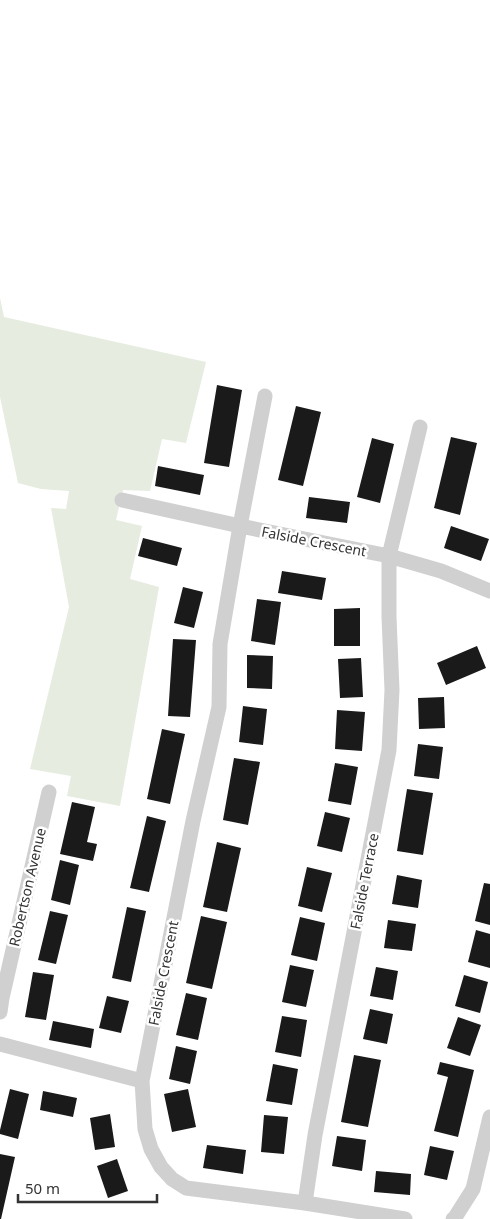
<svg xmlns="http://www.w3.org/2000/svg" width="490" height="1219" viewBox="0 0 490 1219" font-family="'Noto Sans',sans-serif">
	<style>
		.green { fill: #e6ecdf }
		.building { fill: #1a1a1a }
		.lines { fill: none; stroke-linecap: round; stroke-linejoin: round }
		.street { stroke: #d0d0d0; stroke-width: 15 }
		.labels { text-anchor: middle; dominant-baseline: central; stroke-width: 5; stroke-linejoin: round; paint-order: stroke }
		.street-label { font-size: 14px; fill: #333; stroke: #fff }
	</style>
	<rect width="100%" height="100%" fill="#fff"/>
	<!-- green -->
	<path class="green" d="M 0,298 L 4,317 L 206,362 L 186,443 L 162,439 L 150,491 L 123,490 L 116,520 L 142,526 L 130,579 L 159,587 L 120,806 L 67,796 L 71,776 L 30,769 L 69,607 L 51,508 L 66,509 L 69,491 L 41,489 L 18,483 L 0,397 Z"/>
	<!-- building -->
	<path class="building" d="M 217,385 L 242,390 L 229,467 L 204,463 Z
		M 296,406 L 321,412 L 303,486 L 278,480 Z
		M 451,437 L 477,443 L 460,515 L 434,508 Z
		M 372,438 L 394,444 L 380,503 L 357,497 Z
		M 158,466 L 204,475 L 200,495 L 155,486 Z
		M 309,497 L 350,502 L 347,523 L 306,518 Z
		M 451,526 L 489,539 L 481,561 L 444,548 Z
		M 143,538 L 182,548 L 177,566 L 138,556 Z
		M 282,571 L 326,578 L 322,600 L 278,593 Z
		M 183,587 L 203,592 L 194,628 L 174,623 Z
		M 257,599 L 281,602 L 275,645 L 251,641 Z
		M 360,608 L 360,646 L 334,646 L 334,609 Z
		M 173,639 L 196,640 L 190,717 L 168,716 Z
		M 477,646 L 486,668 L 446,685 L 437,663 Z
		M 247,655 L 273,656 L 272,689 L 247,688 Z
		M 361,658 L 363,697 L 340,698 L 338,659 Z
		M 444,697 L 445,728 L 419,729 L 418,698 Z
		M 243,706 L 267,709 L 263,745 L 239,742 Z
		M 337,710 L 365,712 L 362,751 L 335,749 Z
		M 162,729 L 185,734 L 170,804 L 147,799 Z
		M 418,744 L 443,747 L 439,779 L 414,776 Z
		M 234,758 L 260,762 L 248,825 L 223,820 Z
		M 335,763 L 358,767 L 351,805 L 328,801 Z
		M 407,789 L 433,793 L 423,855 L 397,851 Z
		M 72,802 L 95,807 L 87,842 L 97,844 L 93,861 L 60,854 Z
		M 325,812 L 350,818 L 342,852 L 317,846 Z
		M 147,816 L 166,821 L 149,892 L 130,888 Z
		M 217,842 L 241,848 L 227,912 L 203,907 Z
		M 60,860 L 79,865 L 70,905 L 51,900 Z
		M 307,867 L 332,873 L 322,912 L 298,906 Z
		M 397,875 L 422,880 L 418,908 L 392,904 Z
		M 484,883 L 490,884 L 490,925 L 475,921 Z
		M 127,907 L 146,911 L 131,982 L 112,978 Z
		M 50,911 L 68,915 L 56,964 L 38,960 Z
		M 201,916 L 227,922 L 212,989 L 186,983 Z
		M 300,917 L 325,923 L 317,961 L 291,955 Z
		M 388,920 L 416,924 L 412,951 L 384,948 Z
		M 476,930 L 490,934 L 490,968 L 468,962 Z
		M 290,965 L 314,970 L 306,1007 L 282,1002 Z
		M 376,967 L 398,971 L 393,1000 L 370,996 Z
		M 33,972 L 54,975 L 46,1020 L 25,1017 Z
		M 464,975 L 488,982 L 480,1013 L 455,1006 Z
		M 186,993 L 207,998 L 198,1040 L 176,1035 Z
		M 107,996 L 129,1001 L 121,1033 L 99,1028 Z
		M 370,1009 L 393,1014 L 387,1044 L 363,1039 Z
		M 282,1016 L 307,1020 L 301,1057 L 275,1052 Z
		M 458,1017 L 481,1025 L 470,1056 L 447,1048 Z
		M 53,1021 L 94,1029 L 91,1048 L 49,1040 Z
		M 176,1046 L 197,1051 L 190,1084 L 169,1079 Z
		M 354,1055 L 381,1060 L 368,1127 L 341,1122 Z
		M 440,1062 L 474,1070 L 458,1137 L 434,1131 L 448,1077 L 437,1074 Z
		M 273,1064 L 298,1069 L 292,1105 L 266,1101 Z
		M 10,1089 L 29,1094 L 18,1139 L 0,1134 L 0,1130 Z
		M 188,1089 L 196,1127 L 172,1132 L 164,1094 Z
		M 43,1091 L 77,1098 L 73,1117 L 40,1110 Z
		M 110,1114 L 115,1147 L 95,1150 L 90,1118 Z
		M 264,1115 L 288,1117 L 284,1154 L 261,1152 Z
		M 337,1136 L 366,1140 L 362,1171 L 332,1166 Z
		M 207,1145 L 246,1150 L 243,1174 L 203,1168 Z
		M 430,1146 L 454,1151 L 447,1180 L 424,1175 Z
		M 0,1154 L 15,1157 L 1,1219 L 0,1219 Z
		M 117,1159 L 128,1191 L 108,1198 L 97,1166 Z
		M 376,1171 L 411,1174 L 410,1195 L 374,1192 Z"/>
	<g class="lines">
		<!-- street -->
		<path class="street" d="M 265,396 L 240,526 L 220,644 L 219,707 L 193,821 L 142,1081 L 145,1129 L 151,1149 L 161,1167 L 172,1179 L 186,1188 L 305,1203 L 405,1219
			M 122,500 L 240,526 L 389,556 L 441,571 L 490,591
			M 0,1012 L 2,998 L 49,792
			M 0,1044 L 142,1081
			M 305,1203 L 315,1135 L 389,750 L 392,690 L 389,617 L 389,556 L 420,427
			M 453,1219 L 454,1219 L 473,1189 L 490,1117"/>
	</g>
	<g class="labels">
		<!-- street labels -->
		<g class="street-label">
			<text transform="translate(314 541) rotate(11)">Falside Crescent</text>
			<text transform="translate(364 881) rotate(-79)">Falside Terrace</text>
			<text transform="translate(27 887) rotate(-77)">Robertson Avenue</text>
			<text transform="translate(163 973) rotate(-79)">Falside Crescent</text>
		</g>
	</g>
	<!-- scale -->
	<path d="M18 1194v8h139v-8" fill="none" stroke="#333333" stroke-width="2.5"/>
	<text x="25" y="1194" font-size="15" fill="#333333" stroke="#ffffff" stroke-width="4" paint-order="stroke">50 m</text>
</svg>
